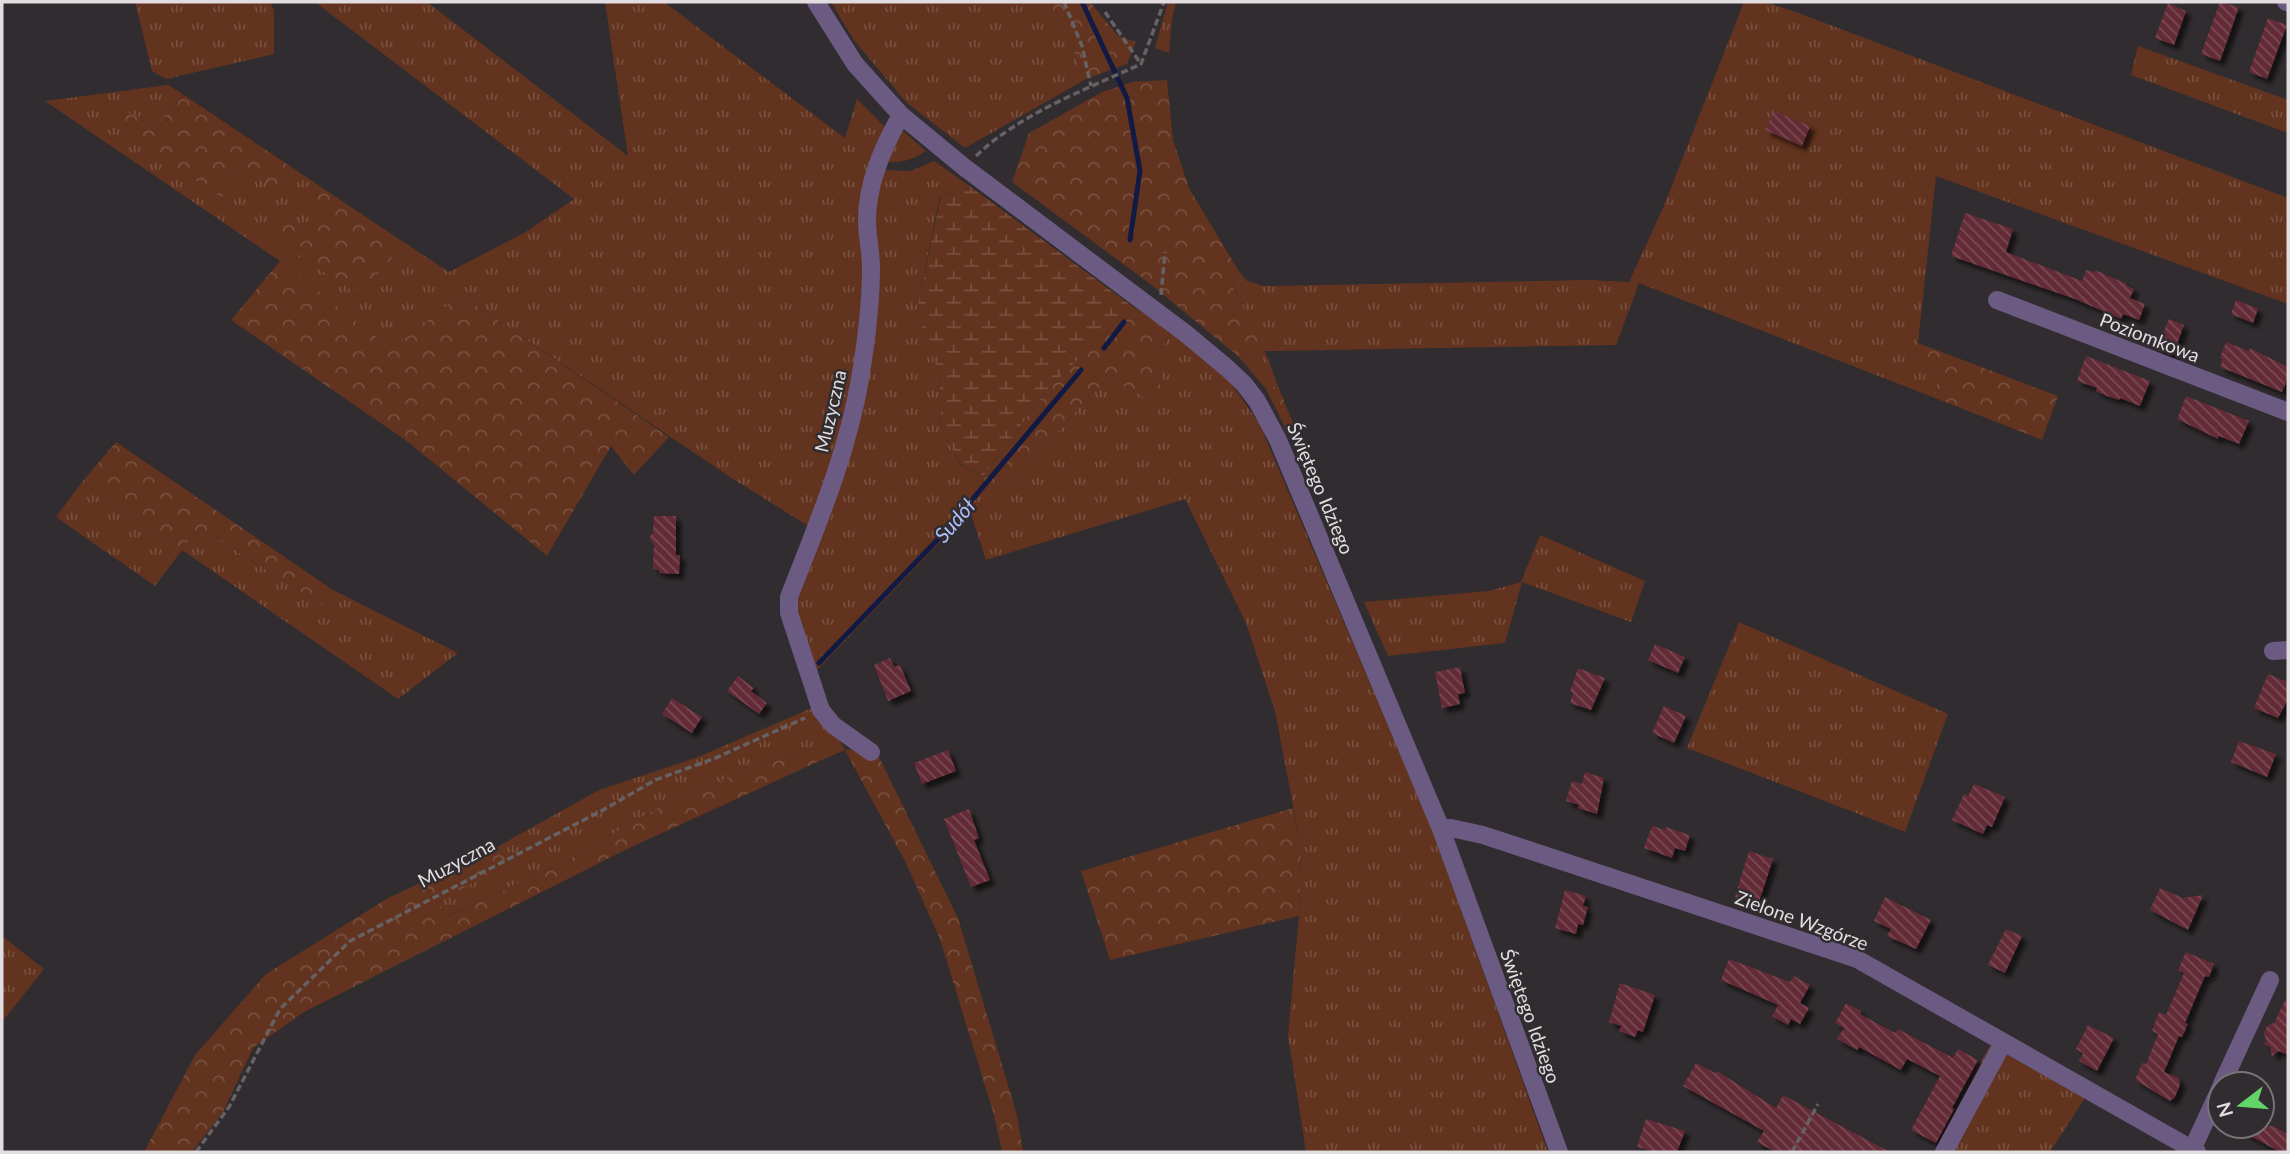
<svg xmlns="http://www.w3.org/2000/svg" width="2290" height="1154" viewBox="0 0 2290 1154" font-family="Lato,sans-serif">
	<style>
		.grass { fill: url(#grass-tufts) }
		.forest { fill: url(#forest-crowns) }
		.wetland { fill: url(#wetland-marsh) }
		.lines { fill: none; stroke-linecap: round; stroke-linejoin: round }
		.stream { stroke: #111a45; stroke-width: 5 }
		.building { fill: url(#building-back-hatch); filter: url(#shadow) }
		.path { stroke: #666164; stroke-width: 3.5; stroke-dasharray: 7 3.5; stroke-linecap: butt }
		.minor { stroke: #6b5b82; stroke-width: 18 }
		.labels { text-anchor: middle; dominant-baseline: central; stroke-width: 5; stroke-linejoin: round; paint-order: stroke }
		.street-label { font-size: 19px; fill: #e1dde0; stroke: #312c2f }
		.water-label { font-size: 21px; font-style: italic; fill: #abbffc; stroke: #312c2f }
	</style>
	<defs>
		<pattern id="grass-tufts" width="24" height="20" patternUnits="userSpaceOnUse" patternTransform="scale(1.75)"><rect width="24" height="20" fill="#62331e"/><path d="M3 7l-1-3M5 7V3M7 7l1-3M15 17l-1-3M17 17v-4M19 17l1-3" fill="none" stroke="#78503e"/></pattern>
		<pattern id="forest-crowns" width="20" height="18" patternUnits="userSpaceOnUse" patternTransform="scale(1.75)"><rect width="20" height="18" fill="#62331e"/><path d="M2 6a3 3 0 1 1 6 0M12 15a3 3 0 1 1 6 0" fill="none" stroke="#78503e"/></pattern>
		<pattern id="wetland-marsh" width="20" height="14" patternUnits="userSpaceOnUse" patternTransform="scale(1.75)"><rect width="20" height="14" fill="#62331e"/><path d="M1 5h8M5 5V1M11 12h8M15 12V8" fill="none" stroke="#78503e"/></pattern>
		<pattern id="building-back-hatch" width="6" height="6" patternUnits="userSpaceOnUse" patternTransform="scale(1.75)"><rect width="6" height="6" fill="#642c37"/><path d="M-1 5l2 2M0 0l6 6M5-1l2 2" fill="none" stroke="#7a4a54"/></pattern>
		<filter id="shadow"><feDropShadow dx="5" dy="5" stdDeviation="2" flood-color="#0009"/></filter>
	</defs>
	<rect width="100%" height="100%" fill="#312c2f"/>
	<!-- grass -->
	<path class="grass" d="M 135,2 L 270,2 L 274,10 L 274,54 L 166,79 L 152,71 Z
		M 315,2 L 427,2 L 628,156 L 605,2 L 664,2 L 845,138 L 857,99 L 886,128 L 872,164 L 863,315 L 839,450 L 810,527 L 733,479 L 460,295 L 392,350 L 280,261 L 45,101 L 168,85 L 184,95 L 158,123 L 128,113 L 115,125 L 222,198 L 237,168 L 279,189 L 293,168 L 318,185 L 312,229 L 385,269 L 402,241 L 449,272 L 524,233 L 574,199 Z
		M 831,2 L 1050,2 L 1086,79 L 965,148 L 906,102 L 853,39 Z
		M 1168,2 L 1176,2 L 1172,19 L 1169,53 L 1155,48 Z
		M 1744,2 L 1766,2 L 1801,14 L 2288,198 L 2288,304 L 1936,176 L 1918,343 L 1912,358 L 1939,374 L 1935,398 L 1639,283 L 1616,345 L 1265,351 L 1278,386 L 1266,389 L 1238,356 L 1263,351 L 1232,283 L 1238,270 L 1247,281 L 1264,286 L 1588,280 L 1629,282 L 1663,208 Z
		M 2138,46 L 2288,100 L 2288,133 L 2131,75 Z
		M 903,131 L 926,151 C 912,160 902,163 885,162 L 895,136 Z
		M 934,161 L 971,187 L 940,196 L 916,313 L 939,372 L 941,430 L 960,464 L 982,478 L 990,488 L 1012,485 L 1094,390 L 1113,381 L 1145,397 L 1161,380 L 1157,353 L 1172,332 L 1230,382 L 1259,423 L 1432,829 L 1548,1152 L 1306,1152 L 1288,1035 L 1299,916 L 1301,847 L 1275,711 L 1246,623 L 1185,499 L 986,560 L 970,511 L 815,672 L 796,606 L 803,572 L 837,489 L 873,217 L 883,170 L 911,171 Z
		M 82,482 L 181,550 L 200,528 L 322,605 L 333,590 L 458,653 L 398,699 L 182,550 L 155,586 L 56,517 Z
		M 1540,535 L 1645,581 L 1631,622 L 1522,582 L 1505,643 L 1388,656 L 1364,602 L 1489,591 L 1521,582 Z
		M 1739,622 L 1948,714 L 1905,832 L 1687,748 Z
		M 814,707 L 836,733 L 845,750 L 824,759 L 819,747 L 752,768 L 658,808 L 566,861 L 446,917 L 437,902 L 509,862 L 497,847 L 599,790 L 698,757 Z
		M 2,936 L 44,969 L 2,1022 Z
		M 1990,1045 L 2085,1098 L 2050,1152 L 1934,1152 Z"/>
	<!-- forest -->
	<path class="forest" d="M 1050,2 L 1090,2 L 1118,36 L 1136,42 L 1127,64 L 1086,79 Z
		M 1167,80 L 1173,140 L 1189,188 L 1238,270 L 1232,284 L 1264,351 L 1238,356 L 1149,283 L 1012,182 L 1029,133 L 1102,92 L 1132,82 Z
		M 184,95 L 293,168 L 279,190 L 237,168 L 222,198 L 114,125 L 128,113 L 158,123 Z
		M 318,185 L 402,241 L 385,269 L 353,291 L 263,232 L 269,216 L 311,229 Z
		M 280,261 L 392,349 L 460,295 L 669,437 L 634,475 L 611,446 L 547,556 L 408,442 L 231,320 Z
		M 1132,306 L 1172,332 L 1157,353 L 1161,380 L 1158,398 L 1145,397 L 1113,381 L 1094,390 L 1012,485 L 990,488 L 982,478 L 1046,391 Z
		M 1918,343 L 2058,396 L 2042,440 L 1935,398 L 1939,374 L 1912,358 Z
		M 1278,386 L 1315,478 L 1311,479 L 1266,389 Z
		M 116,442 L 333,590 L 322,605 L 200,528 L 181,550 L 82,482 Z
		M 820,747 L 824,759 L 627,849 L 304,1012 L 253,1048 L 223,1112 L 192,1152 L 144,1152 L 195,1055 L 266,974 L 388,898 L 497,847 L 510,862 L 438,902 L 447,917 L 566,861 L 658,808 L 752,768 Z
		M 874,747 L 958,918 L 1017,1115 L 1023,1152 L 1002,1152 L 994,1115 L 940,939 L 905,861 L 845,750 Z
		M 1293,808 L 1301,847 L 1299,916 L 1110,960 L 1081,871 Z"/>
	<!-- wetland -->
	<path class="wetland" d="M 971,187 L 1132,306 L 1046,391 L 982,478 L 960,463 L 941,430 L 939,372 L 916,313 L 941,196 Z"/>
	<g class="lines">
		<!-- stream -->
		<path class="stream" d="M 1082,2 L 1127,98 L 1140,171 L 1130,240
			M 1104,348 L 1124,322
			M 819,663 L 945,532 L 1081,370"/>
	</g>
	<!-- building -->
	<path class="building" d="M 2220,2 L 2239,7 L 2220,61 L 2201,54 Z
		M 2168,3 L 2186,11 L 2174,45 L 2155,38 Z
		M 2268,18 L 2287,25 L 2267,79 L 2249,72 Z
		M 1774,111 L 1810,126 L 1802,146 L 1765,130 Z
		M 1965,213 L 2013,229 L 2006,252 L 2082,281 L 2086,270 L 2094,272 L 2095,270 L 2127,284 L 2127,286 L 2134,289 L 2130,298 L 2145,304 L 2139,320 L 2123,314 L 2121,319 L 2075,299 L 1951,256 Z
		M 2236,300 L 2258,309 L 2253,323 L 2231,314 Z
		M 2169,319 L 2184,325 L 2173,355 L 2156,349 Z
		M 2226,342 L 2249,351 L 2250,348 L 2288,367 L 2288,377 L 2282,392 L 2220,367 L 2223,359 L 2220,358 Z
		M 2086,356 L 2150,381 L 2140,406 L 2120,398 L 2119,400 L 2107,396 L 2096,391 L 2097,388 L 2077,381 Z
		M 2186,396 L 2249,421 L 2239,444 L 2219,436 L 2218,439 L 2177,419 Z
		M 654,516 L 676,516 L 676,555 L 680,555 L 679,574 L 659,573 L 659,570 L 653,569 L 654,545 L 649,537 L 653,533 Z
		M 1655,644 L 1685,657 L 1678,673 L 1648,660 Z
		M 890,658 L 894,667 L 900,665 L 911,691 L 888,701 L 874,665 Z
		M 1460,667 L 1465,693 L 1458,694 L 1460,704 L 1442,708 L 1435,672 Z
		M 1578,668 L 1605,678 L 1591,710 L 1570,703 L 1573,693 L 1570,692 Z
		M 2268,674 L 2288,682 L 2288,699 L 2278,718 L 2254,708 Z
		M 738,676 L 754,688 L 751,691 L 767,703 L 759,714 L 727,691 Z
		M 672,698 L 702,717 L 692,733 L 662,714 Z
		M 1664,706 L 1686,716 L 1674,743 L 1652,733 Z
		M 2239,741 L 2276,754 L 2267,777 L 2231,762 Z
		M 948,750 L 956,771 L 922,784 L 914,763 Z
		M 1585,772 L 1604,778 L 1597,814 L 1578,808 L 1579,805 L 1566,801 L 1572,781 L 1582,784 Z
		M 1974,784 L 2005,797 L 1992,827 L 1987,825 L 1983,834 L 1952,820 L 1964,794 L 1968,796 Z
		M 969,809 L 979,838 L 974,840 L 990,880 L 971,887 L 944,819 Z
		M 1652,826 L 1665,830 L 1666,827 L 1690,835 L 1685,851 L 1675,848 L 1672,858 L 1644,848 Z
		M 1749,851 L 1773,859 L 1758,905 L 1735,897 Z
		M 2160,888 L 2183,898 L 2203,895 L 2188,930 L 2150,910 Z
		M 1565,890 L 1586,896 L 1583,906 L 1588,907 L 1583,925 L 1578,924 L 1576,934 L 1555,928 Z
		M 1885,897 L 1931,920 L 1916,949 L 1887,936 L 1891,929 L 1874,921 Z
		M 2006,929 L 2022,936 L 2005,973 L 1988,965 Z
		M 2186,952 L 2214,964 L 2209,977 L 2205,976 L 2185,1023 L 2188,1024 L 2182,1037 L 2179,1036 L 2164,1072 L 2179,1078 L 2180,1085 L 2175,1097 L 2170,1101 L 2135,1080 L 2142,1063 L 2146,1064 L 2158,1034 L 2152,1031 L 2159,1012 L 2166,1015 L 2184,973 L 2178,970 Z
		M 1729,959 L 1790,982 L 1794,976 L 1810,985 L 1800,1003 L 1809,1008 L 1800,1024 L 1791,1019 L 1788,1025 L 1772,1016 L 1778,1005 L 1721,980 Z
		M 1620,983 L 1655,995 L 1643,1032 L 1638,1030 L 1635,1037 L 1619,1031 L 1621,1026 L 1609,1022 Z
		M 2288,994 L 2288,1055 L 2279,1051 L 2272,1056 L 2270,1047 L 2264,1044 L 2266,1040 L 2264,1033 L 2267,1026 L 2274,1023 Z
		M 1846,1003 L 1861,1011 L 1860,1014 L 1895,1033 L 1898,1029 L 1953,1058 L 1958,1049 L 1978,1060 L 1952,1108 L 1954,1109 L 1936,1143 L 1911,1130 L 1940,1076 L 1907,1059 L 1901,1070 L 1859,1047 L 1857,1050 L 1837,1039 L 1844,1028 L 1835,1023 Z
		M 2088,1025 L 2114,1038 L 2097,1071 L 2079,1061 L 2083,1053 L 2076,1049 Z
		M 1696,1063 L 1715,1073 L 1717,1071 L 1776,1108 L 1783,1095 L 1890,1152 L 1775,1152 L 1757,1142 L 1764,1131 L 1683,1086 Z
		M 1646,1119 L 1685,1131 L 1677,1152 L 1654,1152 L 1637,1147 Z
		M 2232,1126 L 2273,1126 L 2288,1134 L 2288,1152 L 2280,1152 Z"/>
	<g class="lines">
		<!-- path -->
		<path class="path" d="M 1064,2 L 1082,46 L 1091,86
			M 1105,12 L 1141,64
			M 976,156 C 1021,113 1085,90 1141,64 L 1164,2
			M 1161,295 L 1165,252
			M 196,1152 L 229,1107 L 280,1009 L 350,941 L 603,810 L 655,780 L 713,759 L 805,718
			M 1792,1152 L 1818,1104"/>
		<!-- minor -->
		<path class="minor" d="M 816,2 L 855,64 L 901,115 L 964,167 L 1185,333 L 1227,368 L 1244,384 L 1257,401 L 1278,440 L 1441,829 L 1559,1152
			M 2286,2 L 2288,2
			M 1997,300 L 2288,412
			M 2273,651 L 2288,650
			M 871,752 L 833,725 L 821,710 L 789,613 L 789,597 C 817,525 847,455 860,379 C 866,343 871,305 871,268 C 871,252 867,236 867,220 C 867,183 883,147 901,115
			M 1441,829 L 1451,828 L 1483,835 L 1857,959 L 2197,1152
			M 2222,1084 L 2270,980
			M 2192,1150 L 2220,1089
			M 1944,1152 L 2003,1043"/>
	</g>
	<g class="labels">
		<!-- street labels -->
		<g class="street-label">
			<text transform="translate(2150 337) rotate(21)">Poziomkowa</text>
			<text transform="translate(830 411) rotate(-77)">Muzyczna</text>
			<text transform="translate(1321 488) rotate(67)">Świętego Idziego</text>
			<text transform="translate(456 862) rotate(-28)">Muzyczna</text>
			<text transform="translate(1802 920) rotate(20)">Zielone Wzgórze</text>
			<text transform="translate(1531 1016) rotate(70)">Świętego Idziego</text>
		</g>
		<!-- water labels -->
		<g class="water-label">
			<text transform="translate(954 520) rotate(-49)">Sudół</text>
		</g>
	</g>
	<!-- border -->
	<rect width="2290" height="1154" fill="none" stroke="#e1dde0" stroke-width="7"/>
	<!-- north arrow -->
	<g transform="translate(2241 1105) rotate(254)"><circle r="33" fill="#312c2f" stroke="#777376" stroke-width="2"/>
	<path d="M0-5L12 26L0 18L-12 26Z" fill="#63d468"/>
	<text y="-10" font-size="19" font-weight="bold" text-anchor="middle" fill="#e1dde0">N</text>
	</g>
</svg>
